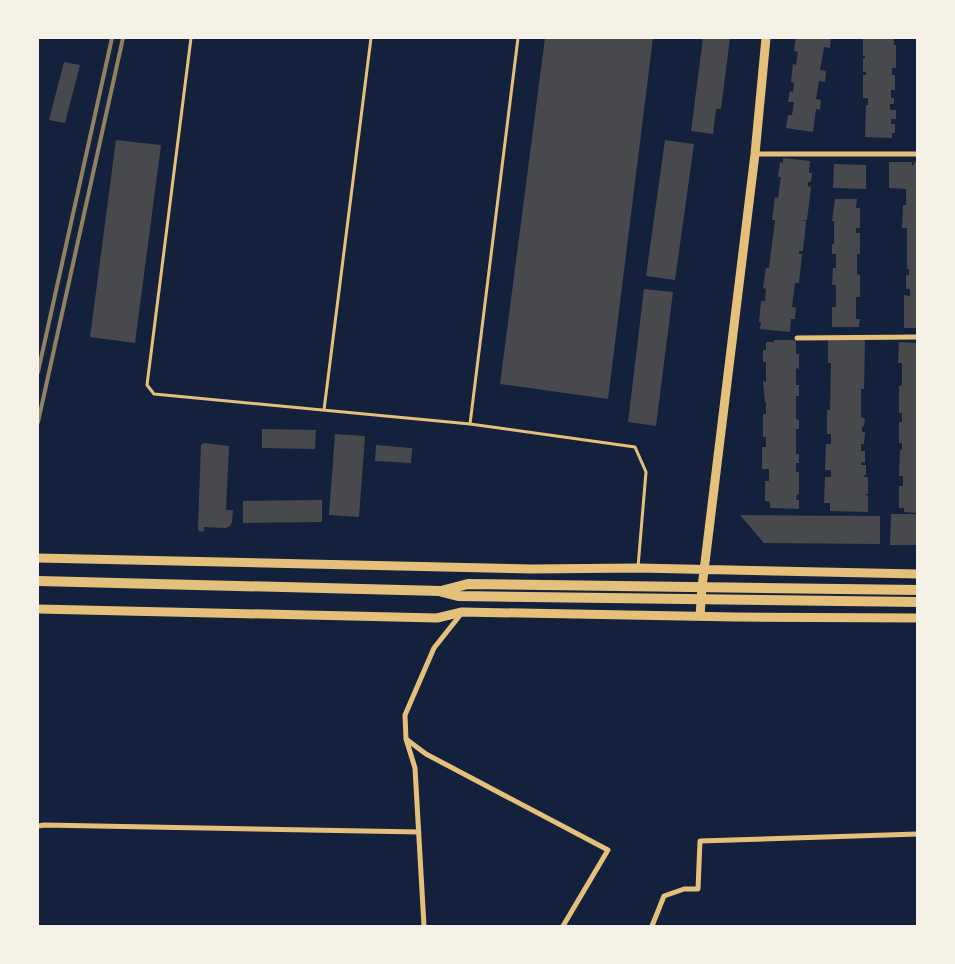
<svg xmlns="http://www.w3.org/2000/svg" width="955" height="964" viewBox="0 0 955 964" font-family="Helvetica,sans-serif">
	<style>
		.building { fill: #48494c }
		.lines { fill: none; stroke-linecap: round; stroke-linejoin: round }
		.service { stroke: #e5c07b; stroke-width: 3 }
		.minor { stroke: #e5c07b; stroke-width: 5 }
		.tertiary { stroke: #e5c07b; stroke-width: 9 }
		.primary { stroke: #e5c07b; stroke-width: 10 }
		.rail { stroke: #918062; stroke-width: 4 }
	</style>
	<rect width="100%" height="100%" fill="#14213d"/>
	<!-- building -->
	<path class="building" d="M 545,38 L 653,38 L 608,399 L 500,384 Z
		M 703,38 L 730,38 L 721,109 L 716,109 L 713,134 L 691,131 Z
		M 796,38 L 831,38 L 830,48 L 824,47 L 820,70 L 826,71 L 825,82 L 819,81 L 816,99 L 821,100 L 820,110 L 816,109 L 813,132 L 786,128 L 788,115 L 792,115 L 794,102 L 788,102 L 790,91 L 793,92 L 794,83 L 791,82 L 793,64 L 796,65 L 798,52 L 794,51 Z
		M 866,38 L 894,38 L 894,45 L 896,45 L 896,68 L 892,68 L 892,75 L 895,75 L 895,90 L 891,90 L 891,98 L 894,98 L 894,104 L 890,104 L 890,110 L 896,110 L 896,119 L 891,119 L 891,124 L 895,124 L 895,133 L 892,133 L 892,138 L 865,137 L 866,105 L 868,105 L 868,98 L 863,98 L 863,75 L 866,75 L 866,72 L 863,72 L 863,58 L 865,58 L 865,56 L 863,56 L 863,39 Z
		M 64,62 L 80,65 L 65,123 L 49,120 Z
		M 116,140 L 161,145 L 135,343 L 90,337 Z
		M 665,140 L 694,144 L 675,280 L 646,276 Z
		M 783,158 L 810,161 L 809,173 L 812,173 L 811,182 L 808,182 L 808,186 L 811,187 L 807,220 L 801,220 L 806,221 L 803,251 L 799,251 L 799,254 L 802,254 L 799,283 L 795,283 L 792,307 L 796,308 L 795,319 L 791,319 L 790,332 L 760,329 L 761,322 L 759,322 L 761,301 L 765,301 L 766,289 L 763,288 L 766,268 L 769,268 L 775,220 L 772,220 L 775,197 L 778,198 L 781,177 L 778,177 L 780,162 L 783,163 Z
		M 889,162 L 912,162 L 912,165 L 914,165 L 914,162 L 918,163 L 918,328 L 904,328 L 904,295 L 910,296 L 910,289 L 906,289 L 906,275 L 909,275 L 909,269 L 907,269 L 907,228 L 902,228 L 903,205 L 906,205 L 906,189 L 889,188 Z
		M 834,164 L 866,165 L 866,189 L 833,188 Z
		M 835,199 L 857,199 L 856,208 L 860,208 L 860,228 L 856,228 L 856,233 L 860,233 L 860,254 L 857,254 L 857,274 L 860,275 L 860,297 L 856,297 L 856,319 L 860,319 L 859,327 L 832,327 L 832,307 L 836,307 L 836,285 L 832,285 L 833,268 L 836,268 L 836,254 L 832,254 L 832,244 L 834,244 L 834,221 L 832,221 Z
		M 644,289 L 673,292 L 656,426 L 628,422 Z
		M 846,338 L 865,338 L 864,389 L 861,389 L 861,417 L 865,419 L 864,426 L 862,427 L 862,432 L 865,432 L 864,444 L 861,444 L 861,451 L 865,451 L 865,463 L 861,462 L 861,465 L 866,465 L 866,475 L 864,475 L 864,477 L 868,477 L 868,494 L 865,494 L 868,496 L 868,512 L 830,511 L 830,503 L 824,503 L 825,477 L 831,477 L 831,470 L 825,470 L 826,444 L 831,444 L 831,434 L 827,434 L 827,410 L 830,410 L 831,363 L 828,363 L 828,340 L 846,340 Z
		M 774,340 L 796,340 L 796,354 L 799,354 L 799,369 L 796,368 L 796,385 L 799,385 L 799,396 L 796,396 L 796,419 L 799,420 L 799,429 L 796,429 L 796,454 L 799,454 L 799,463 L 796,463 L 796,472 L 799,472 L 799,494 L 797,494 L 796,500 L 799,500 L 799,509 L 770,508 L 770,502 L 765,501 L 765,481 L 769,481 L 769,469 L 762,469 L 762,447 L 766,447 L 766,437 L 763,437 L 763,414 L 766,414 L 766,402 L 765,403 L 763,381 L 766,382 L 766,362 L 763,362 L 763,350 L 766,350 L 766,342 L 774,342 Z
		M 899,342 L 918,343 L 918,513 L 904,512 L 904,508 L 899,508 L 899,486 L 903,486 L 903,476 L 899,476 L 900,450 L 902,450 L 902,443 L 899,443 L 899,422 L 902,422 L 902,413 L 899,413 L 899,386 L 902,385 L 902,363 L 898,363 Z
		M 262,429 L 316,430 L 315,449 L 262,448 Z
		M 335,434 L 365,436 L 359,517 L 329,515 Z
		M 204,443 L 229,446 L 226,510 L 233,510 L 232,522 L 230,526 L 226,528 L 204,527 L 204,531 L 201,532 L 198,530 L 198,527 L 201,445 Z
		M 376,445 L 412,448 L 411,463 L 375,461 Z
		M 322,500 L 322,522 L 243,523 L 243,501 Z
		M 891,514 L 918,514 L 918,545 L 890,545 Z
		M 740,515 L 880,516 L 880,544 L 764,543 Z"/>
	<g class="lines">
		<!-- service -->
		<path class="service" d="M 191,38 L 147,385 L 154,394 L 470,424 L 635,447 L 646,472 L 638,567
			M 324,410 L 371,38
			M 470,424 L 518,38"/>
		<!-- minor -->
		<path class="minor" d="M 755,154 L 918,154
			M 797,338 L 918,337
			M 406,739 L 426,754 L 608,850 L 563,926
			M 38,826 L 44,825 L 419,832
			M 424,926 L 415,768 L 406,739 L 405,715 L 434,648 L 461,614
			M 652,926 L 664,896 L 684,889 L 698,889 L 700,841 L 918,834"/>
		<!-- tertiary -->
		<path class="tertiary" d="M 38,558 L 532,569 L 638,568 L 918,574
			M 38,609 L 437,618 L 462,612 L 735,617 L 918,618
			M 700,616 L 702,587 L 755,154 L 766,38"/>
		<!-- primary -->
		<path class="primary" d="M 38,581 L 441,591 L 468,584 L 918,590
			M 442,592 L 458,596 L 918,602"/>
		<!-- rail -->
		<path class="rail" d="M 38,372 L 112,38
			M 38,422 L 123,38"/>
	</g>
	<!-- border -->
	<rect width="955" height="964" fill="none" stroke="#f6f1e7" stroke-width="78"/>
</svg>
